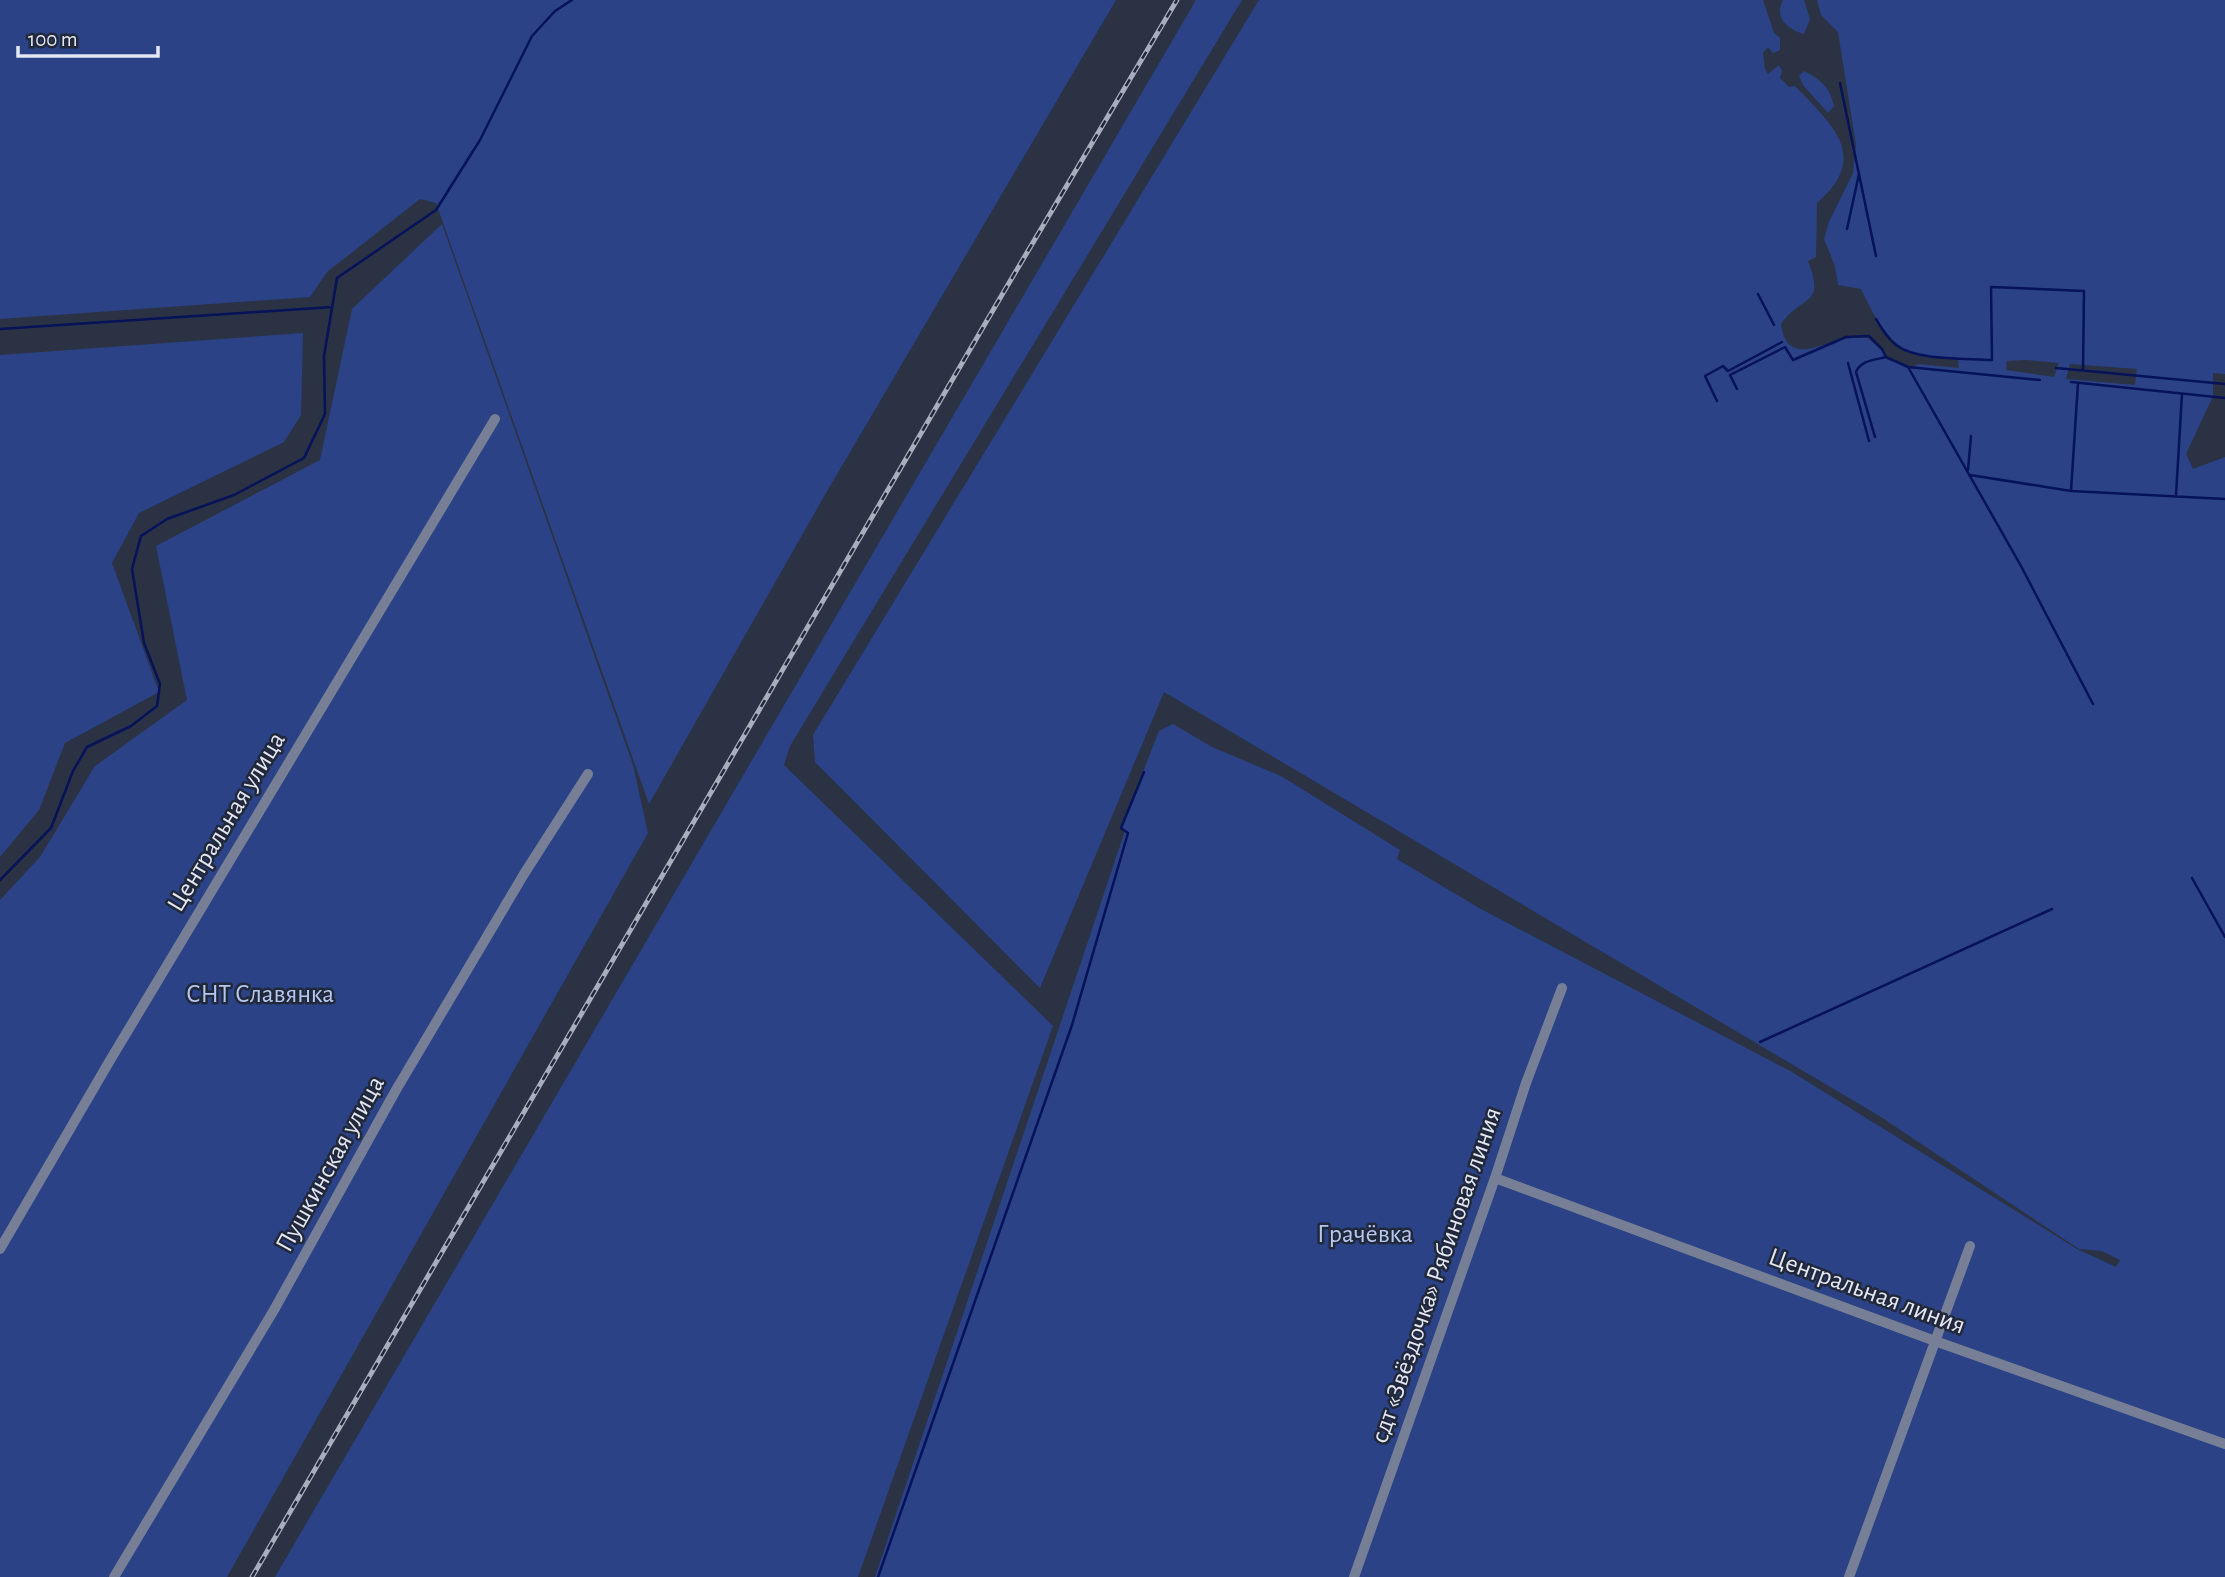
<svg xmlns="http://www.w3.org/2000/svg" width="2225" height="1577" viewBox="0 0 2225 1577" font-family="'Alegreya Sans',sans-serif">
	<style>
		.green { fill: #2b4386; fill-rule: evenodd }
		.lines { fill: none; stroke-linecap: round; stroke-linejoin: round }
		.stream { stroke: #061259; stroke-width: 2.5 }
		.minor { stroke: #767f95; stroke-width: 10 }
		.rail-casing { stroke: #a8aebc; stroke-width: 5 }
		.rail { stroke: #21283a; stroke-width: 2.5; stroke-dasharray: 8; stroke-linecap: butt }
		.labels { text-anchor: middle; dominant-baseline: central; stroke-width: 5; stroke-linejoin: round; paint-order: stroke }
		.street-label { font-size: 26px; fill: #e2e7f3; stroke: #21283a }
		.park-label { font-size: 26px; fill: #b5c7f1; stroke: #21283a }
	</style>
	<rect width="100%" height="100%" fill="#2a3244"/>
	<!-- green -->
	<path class="green" d="M 0,0 L 1116,0 L 826,493 L 649,804 L 436,203 L 420,199 L 327,272 L 310,297 L 0,319 Z
		M 1196,0 L 1242,0 L 790,746 L 784,765 L 1053,1026 L 858,1577 L 275,1577 Z
		M 1259,0 L 1763,0 L 1774,33 L 1780,38 L 1780,50 L 1773,53 L 1768,47 L 1763,53 L 1765,69 L 1768,74 L 1779,65 L 1782,71 L 1780,78 L 1789,87 L 1795,86 C 1832,125 1871,156 1817,203 L 1816,257 L 1808,261 C 1826,307 1802,294 1781,324 C 1787,367 1820,343 1846,339 C 1853,337 1861,338 1868,338 L 1881,350 L 1886,359 L 1911,368 L 1918,364 L 1959,368 L 1958,359 C 1947,358 1935,359 1924,357 C 1891,351 1874,316 1861,289 L 1838,285 L 1835,266 L 1824,239 L 1829,222 L 1853,173 L 1856,145 L 1838,32 L 1821,15 L 1817,0 L 2225,0 L 2225,374 L 2213,373 L 2213,396 L 2186,454 L 2193,469 L 2225,457 L 2225,1577 L 875,1577 L 1125,831 L 1121,828 L 1159,731 L 1173,724 L 1212,747 L 1281,776 L 1400,850 L 1397,859 L 1479,908 L 1792,1072 L 2077,1249 L 2116,1267 L 2120,1260 L 2102,1251 L 2079,1249 L 1881,1117 L 1164,692 L 1040,988 L 815,762 L 813,735 ZM 2027,360 L 2059,363 L 2054,377 L 2006,370 L 2007,361 ZM 2070,364 L 2137,369 L 2135,385 L 2066,379 Z
		M 1783,0 L 1804,0 L 1810,19 L 1804,34 C 1789,30 1773,18 1783,0 Z
		M 1804,71 C 1821,80 1829,86 1834,106 L 1828,113 L 1803,85 L 1799,76 Z
		M 442,224 L 633,765 L 648,833 L 227,1577 L 0,1577 L 0,900 L 40,857 L 95,766 L 187,700 L 156,546 L 320,460 L 352,309 Z
		M 303,333 L 301,415 L 284,442 L 139,513 L 112,563 L 159,692 L 65,743 L 39,810 L 0,857 L 0,355 Z"/>
	<g class="lines">
		<!-- stream -->
		<path class="stream" d="M 1840,83 L 1876,256
			M 1847,229 L 1859,174
			M 1758,294 L 1774,325
			M 1876,319 C 1882,329 1887,338 1896,345 C 1917,361 1965,358 1992,360 L 1991,287 L 2084,291 L 2083,369
			M 0,329 L 332,307
			M 1848,363 L 1869,441
			M 1908,367 L 2040,380
			M 2056,368 L 2225,384
			M 2071,382 L 2225,398
			M 1737,389 L 1730,375 L 1785,347 L 1793,360 L 1846,337 L 1869,336 L 1882,349 L 1886,357 L 1908,367 L 2021,566 L 2093,704
			M 1717,401 L 1705,376 L 1723,366 L 1728,371 L 1782,342
			M 1875,437 L 1856,372 C 1861,360 1875,360 1886,357
			M 1968,470 L 1971,436
			M 1970,475 L 2071,491 L 2225,499
			M 2071,491 L 2078,383
			M 2176,495 L 2182,394
			M 2192,878 L 2225,937
			M 0,880 L 51,828 L 73,771 L 87,747 L 131,726 L 157,706 L 160,684 L 144,643 L 132,569 L 141,536 L 167,519 L 234,495 L 304,458 L 325,414 L 324,356 L 337,278 L 436,210 L 480,140 L 532,36 L 555,11 L 572,0
			M 1760,1042 L 2052,909
			M 878,1577 L 1072,1025 L 1128,833 L 1121,828 L 1144,772"/>
		<!-- minor -->
		<path class="minor" d="M 1495,1178 L 1935,1341 L 2225,1444
			M 0,1249 L 109,1062 L 495,419
			M 114,1577 L 274,1310 L 396,1090 L 524,874 L 588,774
			M 1354,1577 L 1495,1178 L 1526,1083 L 1562,988
			M 1849,1577 L 1970,1246"/>
		<defs>
			<path id="rail" d="M 252,1577 L 1006,288 L 1177,0"/>
		</defs>
		<!-- rail casing -->
		<use href="#rail" class="rail-casing"/>
		<!-- rail -->
		<use href="#rail" class="rail"/>
	</g>
	<g class="labels">
		<!-- street labels -->
		<g class="street-label">
			<text transform="translate(226 822) rotate(-59)">Центральная улица</text>
			<text transform="translate(330 1164) rotate(-61)">Пушкинская улица</text>
			<text transform="translate(1436 1275) rotate(-71)">сдт «Звёздочка» Рябиновая линия</text>
			<text transform="translate(1867 1291) rotate(20)">Центральная линия</text>
		</g>
		<!-- park labels -->
		<g class="park-label">
			<text x="260" y="994">СНТ Славянка</text>
			<text x="1365" y="1234">Грачёвка</text>
		</g>
	</g>
	<!-- scale -->
	<path d="M18 46v10h140v-10" fill="none" stroke="#e2e7f3" stroke-width="3.5"/>
	<text x="28" y="46" font-size="21" fill="#e2e7f3" stroke="#21283a" stroke-width="5" paint-order="stroke">100 m</text>
</svg>
